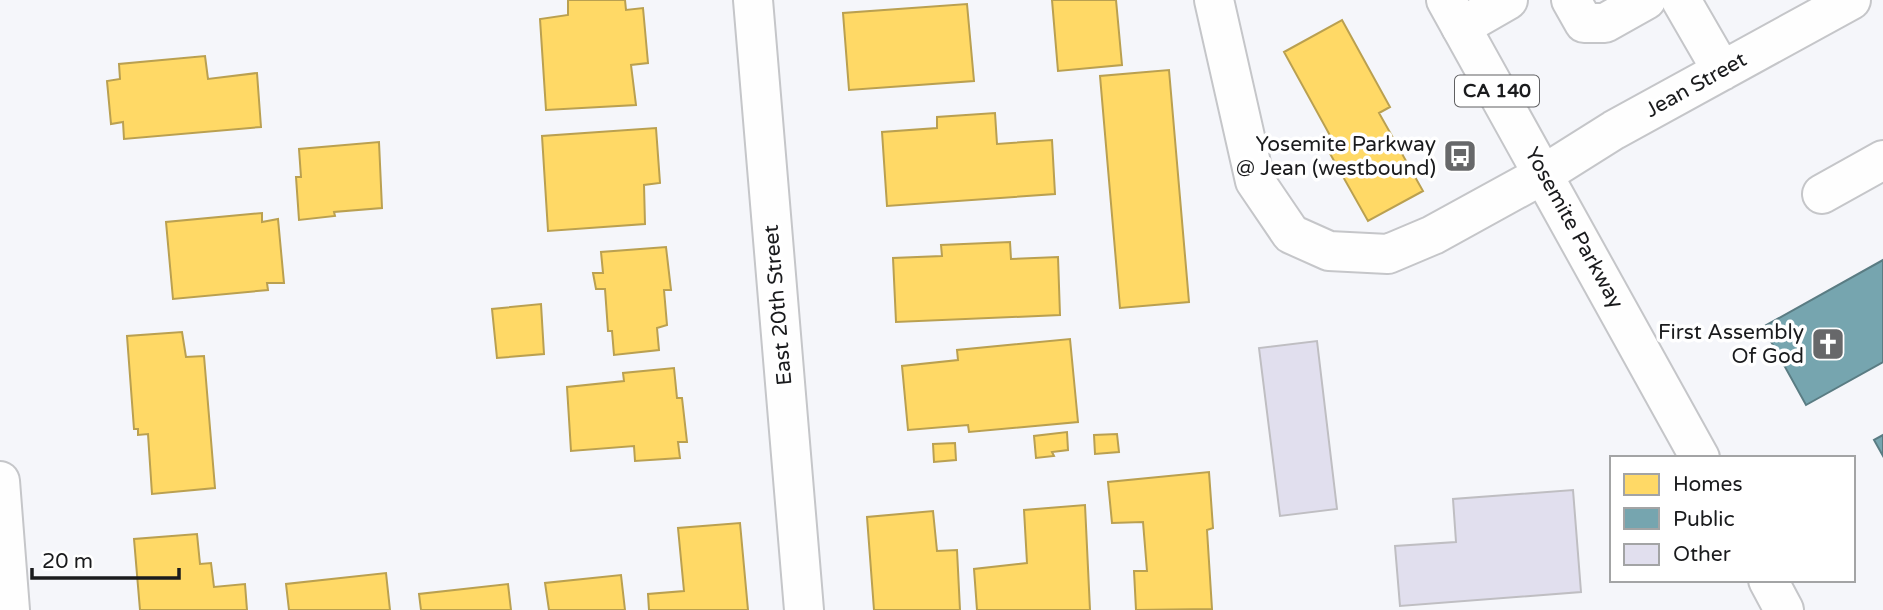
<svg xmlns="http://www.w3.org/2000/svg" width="1883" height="610" viewBox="0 0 1883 610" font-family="'Varela Round',sans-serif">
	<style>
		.homes { fill: #ffd966; stroke: #baa050; stroke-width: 2 }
		.public { fill: #76a5af; stroke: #5a7c83; stroke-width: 2 }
		.building { fill: #e1dfee; stroke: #bfbec2; stroke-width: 2 }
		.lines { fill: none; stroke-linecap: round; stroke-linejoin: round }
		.minor-casing { stroke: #c5c6c9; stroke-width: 42 }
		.major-casing { stroke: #c5c6c9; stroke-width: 42 }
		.minor { stroke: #fefefe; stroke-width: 38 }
		.major { stroke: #fefefe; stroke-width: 38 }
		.labels { text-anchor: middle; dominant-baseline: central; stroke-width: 7; stroke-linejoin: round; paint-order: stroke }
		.shield { fill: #fff; stroke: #5f5f61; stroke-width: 2 }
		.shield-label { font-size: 19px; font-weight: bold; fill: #1a1b1d }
		.street-label { font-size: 21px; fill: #1a1b1d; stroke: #fff }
		.poi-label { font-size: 21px; fill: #1a1b1d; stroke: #fff; text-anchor: end }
	</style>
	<rect width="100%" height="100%" fill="#f5f6fa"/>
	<!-- homes -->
	<path class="homes" d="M 568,0 L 625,0 L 626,10 L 643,8 L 648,63 L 631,65 L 636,105 L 546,110 L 540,19 L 568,15 Z
		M 1052,0 L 1116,0 L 1122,65 L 1058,71 Z
		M 967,4 L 974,81 L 849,90 L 843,13 Z
		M 1342,20 L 1390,107 L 1379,113 L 1423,191 L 1368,221 L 1324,143 L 1332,139 L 1284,52 Z
		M 205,56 L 208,79 L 257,73 L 261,127 L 124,139 L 123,122 L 111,124 L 107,81 L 120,79 L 119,64 Z
		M 1169,70 L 1189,302 L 1120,308 L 1100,76 Z
		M 995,113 L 997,144 L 1052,140 L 1055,194 L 887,206 L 882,132 L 937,128 L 937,117 Z
		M 656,128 L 660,183 L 644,185 L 645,224 L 548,231 L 542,136 Z
		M 379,142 L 382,208 L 334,212 L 335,216 L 299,220 L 296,177 L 301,177 L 299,149 Z
		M 262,213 L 262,222 L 278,219 L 284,283 L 267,283 L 268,290 L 173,299 L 166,222 Z
		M 1010,242 L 1011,259 L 1058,257 L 1060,315 L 896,322 L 893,258 L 942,256 L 941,245 Z
		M 666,247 L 671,290 L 664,290 L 667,325 L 657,328 L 659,350 L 614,355 L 612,331 L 608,331 L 605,289 L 596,289 L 593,273 L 603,273 L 601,252 Z
		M 541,304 L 544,354 L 497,358 L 492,309 Z
		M 182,332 L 186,357 L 204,356 L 215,488 L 152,494 L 148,434 L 138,435 L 138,429 L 134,429 L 127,336 Z
		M 1070,339 L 1078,422 L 969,432 L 968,425 L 908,430 L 902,366 L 958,360 L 957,350 Z
		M 674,368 L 677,398 L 682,398 L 687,442 L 678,442 L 680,458 L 635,461 L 634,446 L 571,451 L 567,387 L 624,381 L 623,373 Z
		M 1067,432 L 1068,450 L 1052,452 L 1054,456 L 1036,458 L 1034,436 Z
		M 1117,434 L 1119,452 L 1095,454 L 1094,435 Z
		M 955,443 L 956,460 L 934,462 L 933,444 Z
		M 1209,472 L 1213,528 L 1207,530 L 1212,609 L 1136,610 L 1134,571 L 1147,571 L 1143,522 L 1112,523 L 1108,482 Z
		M 1085,505 L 1090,610 L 977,610 L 974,569 L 1027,563 L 1024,510 Z
		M 933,511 L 937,551 L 957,550 L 960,610 L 874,610 L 867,517 Z
		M 740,523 L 748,610 L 649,610 L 648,594 L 684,591 L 678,528 Z
		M 197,534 L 200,564 L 211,563 L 214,587 L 245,584 L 247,610 L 140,610 L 134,539 Z
		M 386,573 L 390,610 L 289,610 L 286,584 Z
		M 621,575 L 625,610 L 549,610 L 545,583 Z
		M 508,584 L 511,610 L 421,610 L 419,594 Z"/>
	<!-- public -->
	<path class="public" d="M 1883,260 L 1883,362 L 1806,405 L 1763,327 Z
		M 1883,435 L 1883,456 L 1874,440 Z"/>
	<!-- building -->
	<path class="building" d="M 1317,341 L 1337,509 L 1280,516 L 1259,348 Z
		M 1573,490 L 1581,592 L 1400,606 L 1395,546 L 1456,542 L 1453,499 Z"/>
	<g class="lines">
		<defs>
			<path id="minor" d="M 753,0 L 804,610
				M 1214,0 L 1255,181 L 1291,234 L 1329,251 L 1388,254 L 1433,235 L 1544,174 L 1614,130 L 1851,0
				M 1571,0 L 1584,23 L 1605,23 L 1646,0
				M 1681,0 L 1722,71
				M 1461,27 L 1508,0
				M 1822,194 L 1883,160
				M 0,481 L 10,610"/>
			<path id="major" d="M 1446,0 L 1700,458
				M 1768,580 L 1784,610"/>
		</defs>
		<!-- minor casing -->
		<use href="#minor" class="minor-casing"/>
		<!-- major casing -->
		<use href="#major" class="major-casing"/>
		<!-- minor -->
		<use href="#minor" class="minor"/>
		<!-- major -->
		<use href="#major" class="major"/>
	</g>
	<!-- icons -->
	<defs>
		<symbol id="bus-square" viewBox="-11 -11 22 22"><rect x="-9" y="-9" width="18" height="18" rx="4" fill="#67686a" stroke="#fff"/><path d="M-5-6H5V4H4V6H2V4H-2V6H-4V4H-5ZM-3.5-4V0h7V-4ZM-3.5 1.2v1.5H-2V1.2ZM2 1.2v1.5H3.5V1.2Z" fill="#fff"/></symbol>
		<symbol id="church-square" viewBox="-11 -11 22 22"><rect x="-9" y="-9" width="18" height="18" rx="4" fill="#67686a" stroke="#fff"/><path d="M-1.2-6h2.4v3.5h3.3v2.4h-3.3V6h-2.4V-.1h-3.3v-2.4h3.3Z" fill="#fff"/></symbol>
	</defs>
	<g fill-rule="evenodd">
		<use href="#bus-square" x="1441" y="137" width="38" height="38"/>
		<use href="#church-square" x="1809" y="325" width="38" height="38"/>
	</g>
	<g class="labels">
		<!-- shield labels -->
		<rect class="shield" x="1455" y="75.5" width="84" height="31" rx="5"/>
		<g class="shield-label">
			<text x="1497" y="91">CA 140</text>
		</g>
		<!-- street labels -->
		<g class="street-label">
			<text transform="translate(1696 85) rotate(-29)">Jean Street</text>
			<text transform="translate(1574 228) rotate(61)">Yosemite Parkway</text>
			<text transform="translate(778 305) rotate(-95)">East 20th Street</text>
		</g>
		<!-- poi labels -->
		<g class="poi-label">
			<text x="1436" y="144">Yosemite Parkway<tspan x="1436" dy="24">@ Jean (westbound)</tspan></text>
			<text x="1804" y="332">First Assembly<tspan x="1804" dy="24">Of God</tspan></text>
		</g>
	</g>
	<!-- legend -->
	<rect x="1610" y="456" width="245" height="126" fill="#ffffff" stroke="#a3a4a5" stroke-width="2"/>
	<rect x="1624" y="474" width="35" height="21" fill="#ffd966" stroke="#a3a4a5" stroke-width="2"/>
	<text x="1673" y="491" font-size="21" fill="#1a1b1d">Homes</text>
	<rect x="1624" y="508" width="35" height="21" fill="#76a5af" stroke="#a3a4a5" stroke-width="2"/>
	<text x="1673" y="526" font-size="21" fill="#1a1b1d">Public</text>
	<rect x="1624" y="544" width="35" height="21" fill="#e1dfee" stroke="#a3a4a5" stroke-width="2"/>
	<text x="1673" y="561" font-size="21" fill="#1a1b1d">Other</text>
	<!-- scale -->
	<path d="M32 568v10h147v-10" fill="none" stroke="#1a1b1d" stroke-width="3.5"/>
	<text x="42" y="568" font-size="21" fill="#1a1b1d" stroke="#ffffff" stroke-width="5" paint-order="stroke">20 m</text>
</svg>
